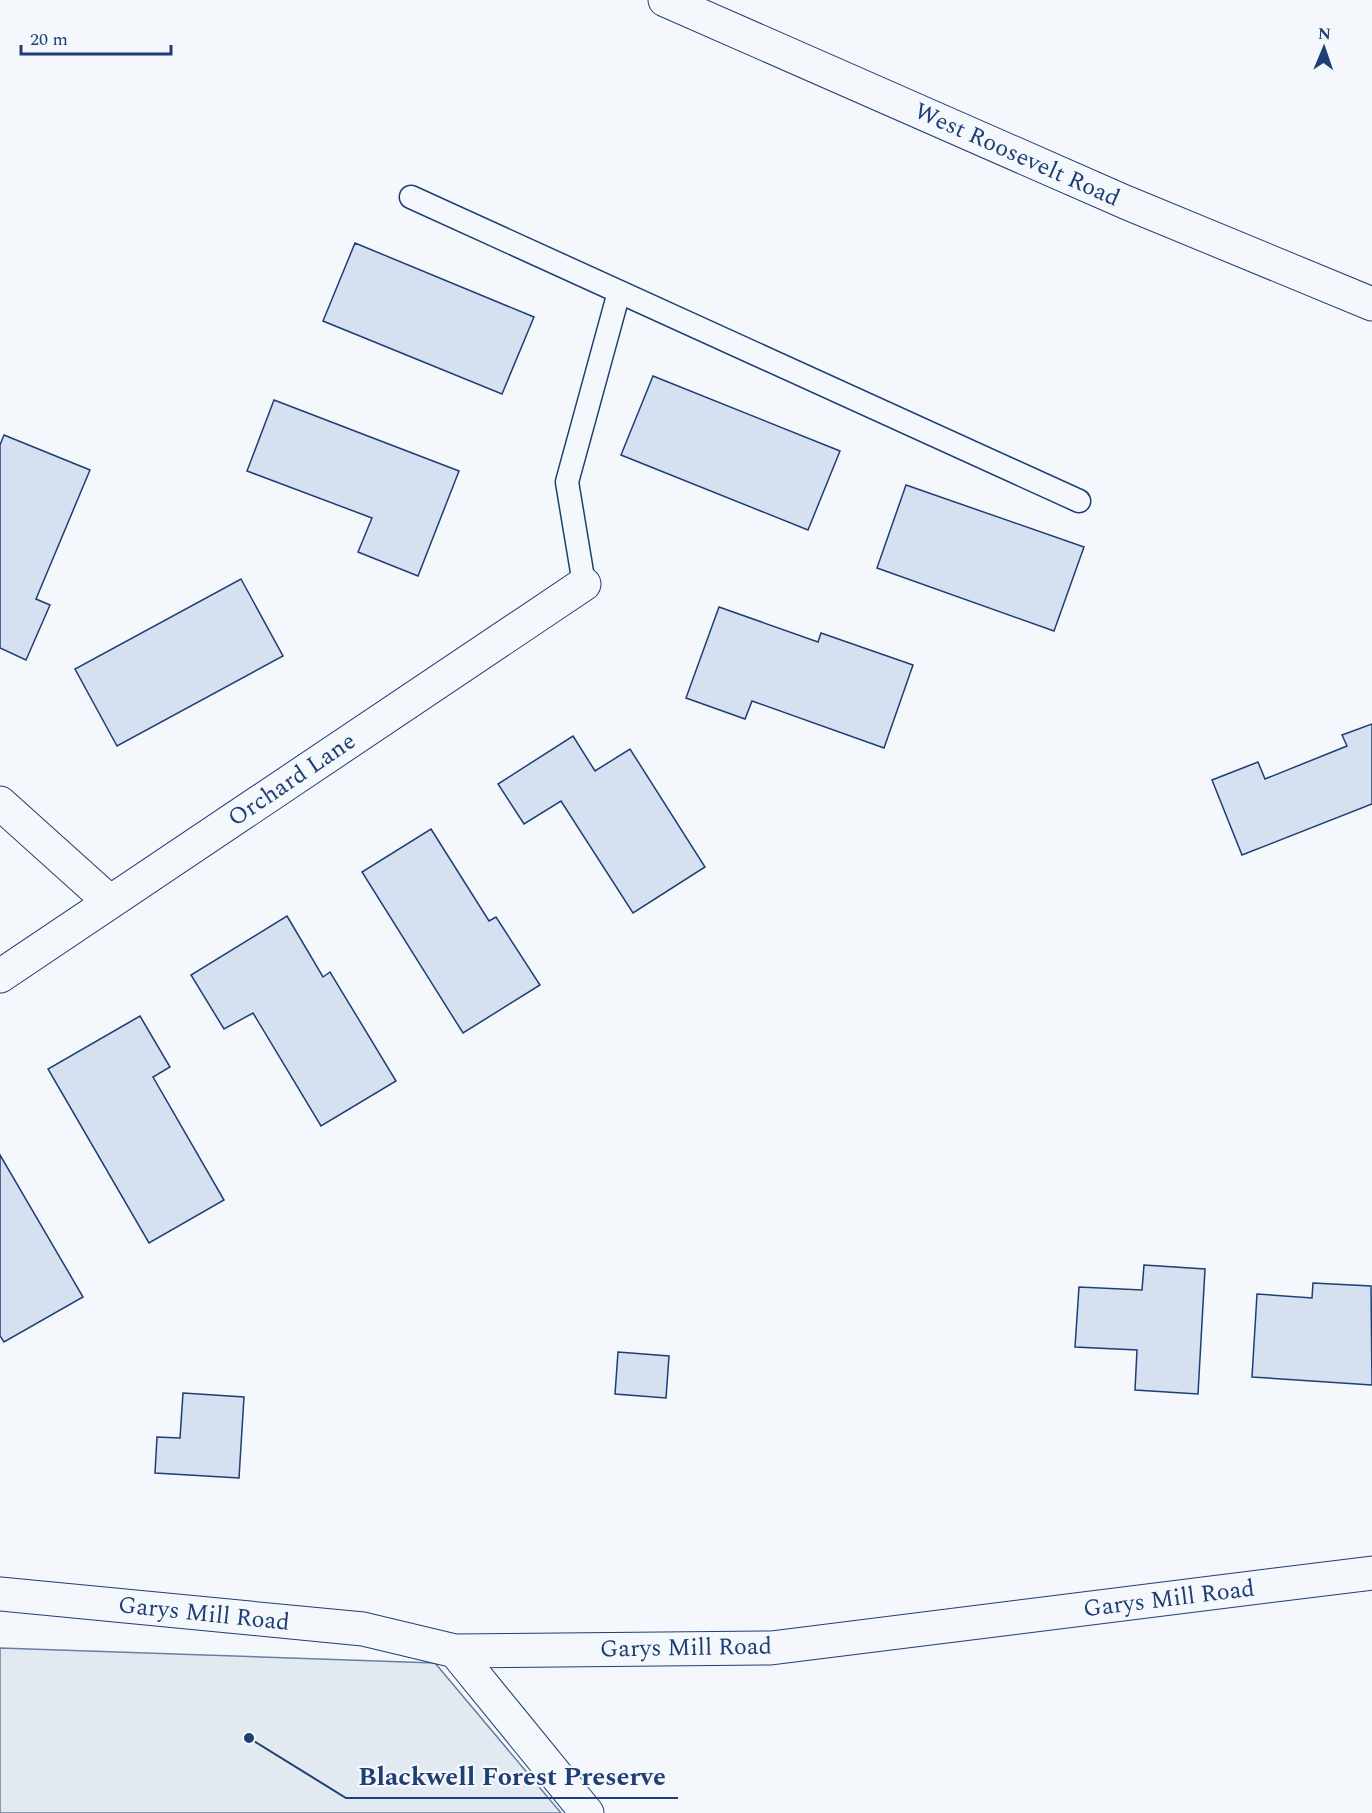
<svg xmlns="http://www.w3.org/2000/svg" width="1372" height="1813" viewBox="0 0 1372 1813" font-family="Spectral,serif">
	<style>
		.green { fill: #e3e9f0; stroke: #687fa3; stroke-width: 1.5 }
		.building { fill: #d5e0f0; stroke: #1d3f73; stroke-width: 1.5 }
		.lines { fill: none; stroke-linecap: round; stroke-linejoin: round }
		.lane-casing { stroke: #1d3f73; stroke-width: 25 }
		.street-casing { stroke: #1d3f73; stroke-width: 35 }
		.primary-casing { stroke: #1d3f73; stroke-width: 35 }
		.lane { stroke: #f4f7fb; stroke-width: 22 }
		.street { stroke: #f4f7fb; stroke-width: 33 }
		.primary { stroke: #f4f7fb; stroke-width: 33 }
		.labels { text-anchor: middle; dominant-baseline: central; stroke-width: 4.5; stroke-linejoin: round; paint-order: stroke }
		.street-label { font-size: 24px; fill: #1d3f73; stroke: #f4f7fb }
		.leader { fill: none; stroke: #1d3f73; stroke-width: 2 }
		.callout-dot { fill: #1d3f73; stroke: #f4f7fb; stroke-width: 2 }
		.callout-label { font-size: 26px; text-anchor: middle; font-weight: bold; fill: #1d3f73; stroke: #f4f7fb; stroke-width: 4.5; stroke-linejoin: round; paint-order: stroke }
	</style>
	<rect width="100%" height="100%" fill="#f4f7fb"/>
	<!-- green -->
	<path class="green" d="M 0,1648 L 435,1663 L 561,1813 L 0,1813 Z"/>
	<!-- building -->
	<path class="building" d="M 355,243 L 534,317 L 502,394 L 323,321 Z
		M 653,376 L 840,451 L 808,530 L 621,455 Z
		M 274,400 L 459,471 L 418,576 L 358,552 L 372,518 L 247,471 Z
		M 4,435 L 90,470 L 36,599 L 50,605 L 26,660 L 0,648 L 0,445 Z
		M 906,485 L 1084,547 L 1054,631 L 877,568 Z
		M 241,579 L 283,656 L 117,746 L 75,669 Z
		M 719,607 L 818,642 L 821,633 L 913,665 L 884,748 L 752,701 L 745,719 L 686,698 Z
		M 1372,724 L 1372,804 L 1242,855 L 1212,780 L 1258,762 L 1265,779 L 1347,746 L 1342,735 Z
		M 573,736 L 595,771 L 630,749 L 705,867 L 633,913 L 561,801 L 524,824 L 498,784 Z
		M 431,829 L 489,921 L 496,917 L 540,985 L 463,1033 L 362,872 Z
		M 287,916 L 323,977 L 330,972 L 396,1081 L 321,1126 L 253,1013 L 224,1029 L 191,975 Z
		M 140,1016 L 170,1067 L 153,1077 L 224,1200 L 149,1243 L 48,1069 Z
		M 0,1155 L 83,1297 L 4,1342 L 0,1336 Z
		M 1144,1265 L 1205,1269 L 1198,1394 L 1135,1390 L 1137,1350 L 1075,1347 L 1079,1287 L 1142,1290 Z
		M 1313,1283 L 1371,1286 L 1372,1385 L 1252,1377 L 1257,1294 L 1312,1298 Z
		M 618,1352 L 669,1356 L 666,1398 L 615,1394 Z
		M 183,1393 L 244,1397 L 239,1478 L 155,1473 L 157,1437 L 180,1438 Z"/>
	<g class="lines">
		<defs>
			<path id="lane" d="M 411,197 L 1079,501
				M 584,584 L 567,482 L 619,292"/>
			<path id="street" d="M 0,803 L 110,902
				M 0,976 L 584,584
				M 0,1594 L 363,1629 L 455,1651 L 771,1648 L 1372,1573
				M 455,1651 L 587,1813"/>
			<path id="primary" d="M 665,0 L 1125,202 L 1372,304"/>
		</defs>
		<!-- lane casing -->
		<use href="#lane" class="lane-casing"/>
		<!-- street casing -->
		<use href="#street" class="street-casing"/>
		<!-- primary casing -->
		<use href="#primary" class="primary-casing"/>
		<!-- lane -->
		<use href="#lane" class="lane"/>
		<!-- street -->
		<use href="#street" class="street"/>
		<!-- primary -->
		<use href="#primary" class="primary"/>
	</g>
	<g class="labels">
		<!-- street labels -->
		<g class="street-label">
			<text transform="translate(1017 155) rotate(24)">West Roosevelt Road</text>
			<text transform="translate(292 780) rotate(-34)">Orchard Lane</text>
			<text transform="translate(1169 1599) rotate(-7)">Garys Mill Road</text>
			<text transform="translate(204 1614) rotate(6)">Garys Mill Road</text>
			<text transform="translate(686 1648) rotate(-1)">Garys Mill Road</text>
		</g>
	</g>
	<!-- callouts -->
	<path class="leader" d="M249 1738L346 1798H678"/>
	<circle class="callout-dot" cx="249" cy="1738" r="6"/>
	<g class="callout-label">
		<text x="512" y="1785">Blackwell Forest Preserve</text>
	</g>
	<!-- north arrow -->
	<g transform="translate(1324 48) rotate(2)" stroke="#f4f7fb" stroke-width="4.5" paint-order="stroke">
	<path d="M0-4.5L10 22L0 15L-10 22Z" fill="#1d3f73"/>
	<text y="-9" font-size="16" font-weight="bold" text-anchor="middle" fill="#1d3f73">N</text>
	</g>
	<!-- scale -->
	<path d="M21 45v9h150v-9" fill="none" stroke="#1d3f73" stroke-width="3"/>
	<text x="30" y="45" font-size="18" fill="#1d3f73" stroke="#f4f7fb" stroke-width="4.5" paint-order="stroke">20 m</text>
</svg>
